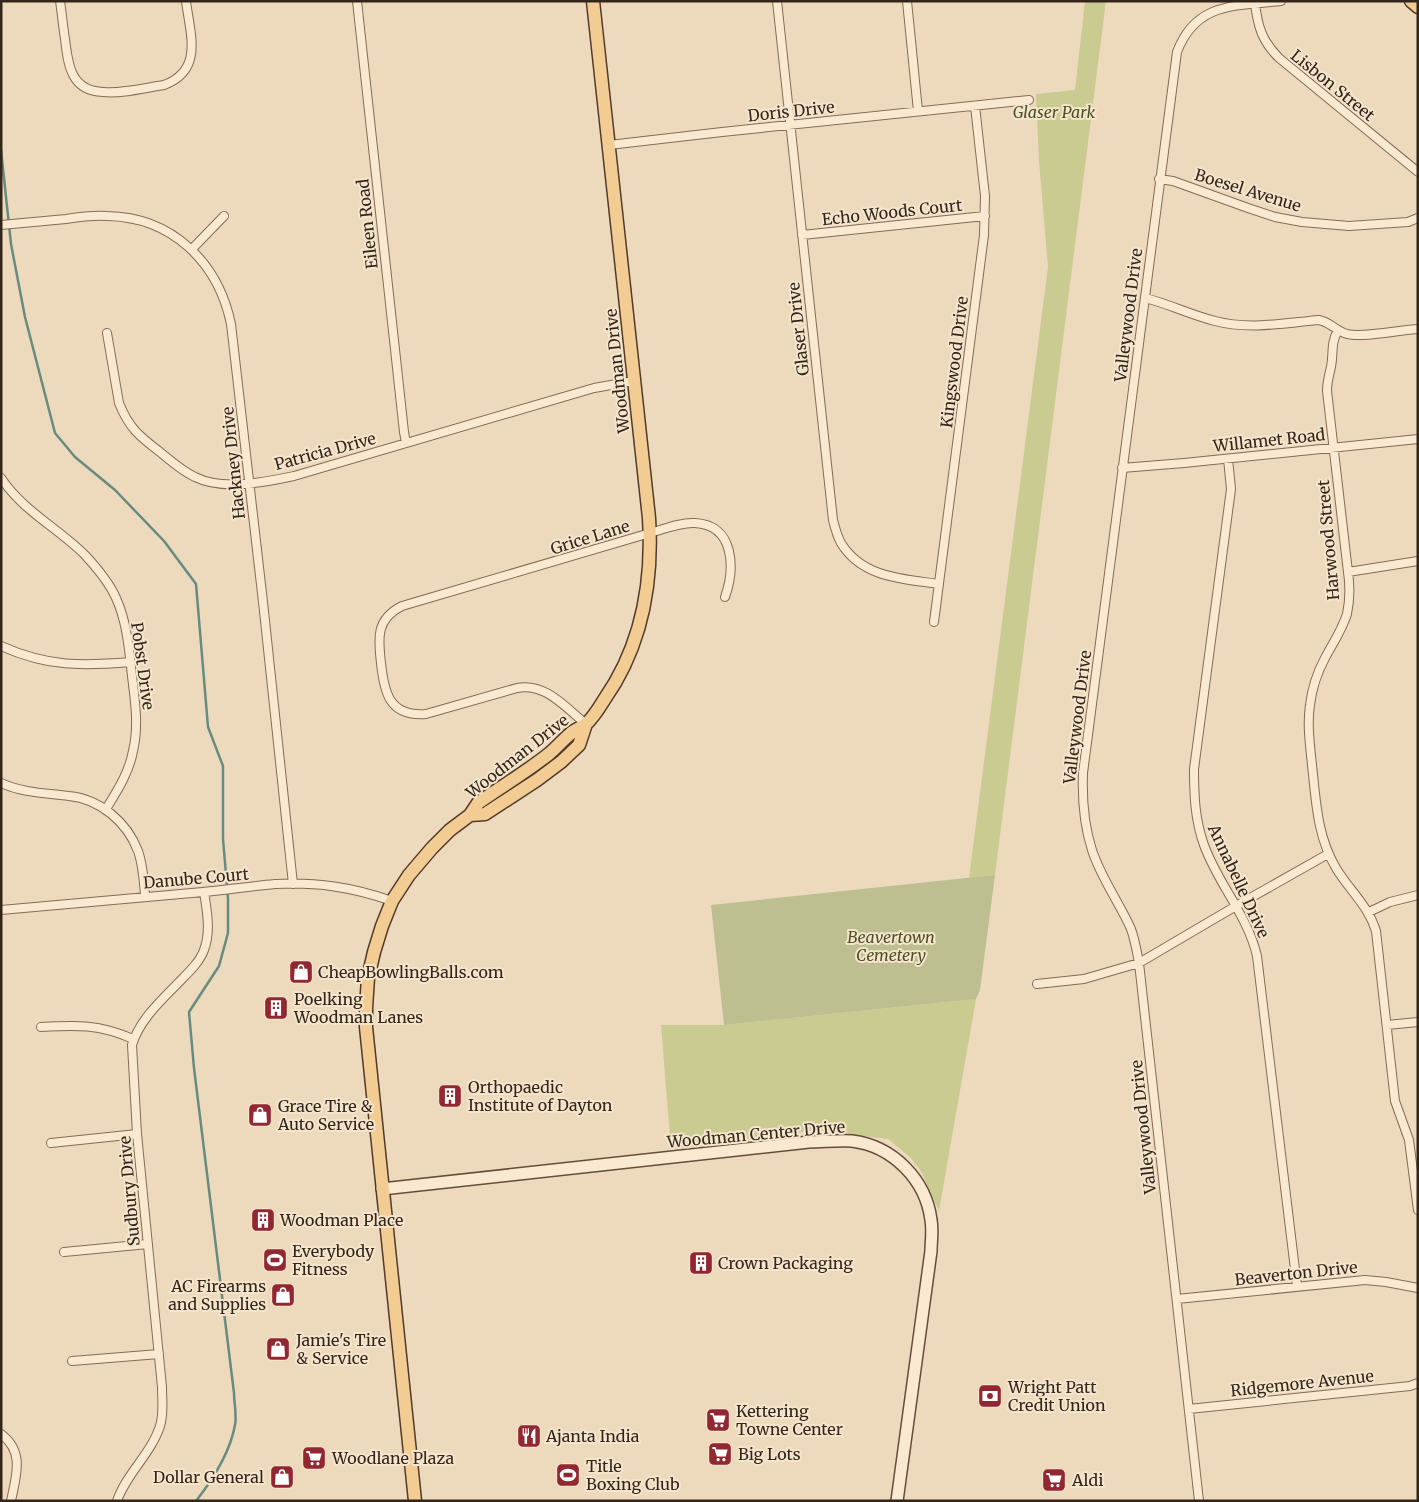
<svg xmlns="http://www.w3.org/2000/svg" width="1419" height="1502" viewBox="0 0 1419 1502" font-family="Merriweather,serif">
	<style>
		.green { fill: #c9cb91 }
		.cemetery { fill: #bdbf91 }
		.lines { fill: none; stroke-linecap: round; stroke-linejoin: round }
		.stream { stroke: #688b80; stroke-width: 2.5 }
		.street-casing { stroke: #856b56; stroke-width: 10 }
		.secondary-casing { stroke: #664c3a; stroke-width: 14 }
		.primary-casing { stroke: #523a2b; stroke-width: 15 }
		.street { stroke: #f8e9d0; stroke-width: 8 }
		.secondary { stroke: #f8e9d0; stroke-width: 11 }
		.primary { stroke: #f2cc93; stroke-width: 12 }
		.labels { text-anchor: middle; dominant-baseline: central; stroke-width: 4; stroke-linejoin: round; paint-order: stroke }
		.street-label { font-size: 16px; fill: #34251b; stroke: #f5e5cc }
		.park-label { font-size: 16px; font-style: italic; fill: #495022; stroke: #f5e5cc }
		.poi-label { font-size: 16px; fill: #34251b; stroke: #f5e5cc; text-anchor: start }
	</style>
	<rect width="100%" height="100%" fill="#eddabd"/>
	<!-- green -->
	<path class="green" d="M 1085,1 L 1106,1 L 995,875 L 969,878 L 1048,267 L 1039,161 L 1036,94 L 1075,90 Z
		M 976,999 L 939,1211 L 922,1173 L 911,1158 L 888,1139 L 818,1130 L 671,1149 L 661,1025 L 724,1025 Z"/>
	<!-- cemetery -->
	<path class="cemetery" d="M 995,875 L 980,990 L 976,999 L 724,1025 L 711,905 Z"/>
	<g class="lines">
		<!-- stream -->
		<path class="stream" d="M 1,150 L 11,244 L 25,317 L 55,433 L 75,457 L 115,490 L 164,541 L 196,584 L 208,727 L 223,766 L 223,839 L 228,898 L 228,933 L 219,966 L 189,1012 L 194,1068 L 234,1393 C 234,1403 237,1415 235,1425 C 230,1453 214,1478 196,1501"/>
		<defs>
			<path id="street" d="M 60,1 C 62,14 63,27 65,39 C 68,65 71,91 103,92 C 122,94 144,88 164,85 C 204,70 190,34 186,1
				M 357,1 L 404,432 L 406,443
				M 777,1 L 833,520 C 835,528 837,536 841,543 C 862,578 904,579 939,584
				M 907,1 L 918,111
				M 1255,4 C 1258,27 1262,41 1279,58 L 1418,172
				M 609,145 L 722,132 L 1029,100
				M 1159,179 L 1173,181 L 1248,208 L 1275,217 L 1302,222 L 1349,226 L 1408,222 L 1418,218
				M 1,225 C 23,223 44,221 66,219 C 79,217 93,215 107,216 C 172,217 218,262 231,324 L 263,602 L 293,884
				M 802,235 L 985,216
				M 192,249 L 224,216
				M 1145,298 C 1169,304 1191,315 1215,321 C 1249,330 1285,323 1319,320 C 1330,322 1336,331 1347,334 C 1362,338 1400,330 1418,329
				M 1338,330 C 1330,345 1334,352 1331,367 C 1329,375 1327,382 1327,391 L 1348,572 C 1350,586 1350,600 1347,614 C 1342,630 1333,643 1325,658 C 1317,673 1312,688 1310,705 C 1307,724 1310,745 1312,765 C 1316,801 1317,836 1336,868 C 1349,890 1368,905 1376,931 L 1395,1101 L 1409,1140 L 1418,1210
				M 107,333 L 119,403 C 129,428 139,436 160,452 C 171,461 182,471 195,477 C 223,491 265,482 294,476 L 594,388 L 634,381
				M 1228,459 L 1231,489 L 1194,769 C 1194,796 1195,820 1204,845 C 1218,884 1248,916 1257,956 L 1297,1286
				M 1122,468 L 1184,463 L 1418,439
				M 1,478 C 23,511 58,528 85,555 C 97,568 109,582 116,598 C 127,622 129,649 132,676 C 135,701 139,726 133,751 C 129,773 117,791 106,809
				M 1348,572 L 1418,561
				M 934,622 L 984,235 L 985,196 L 975,106
				M 1,646 C 48,667 82,666 131,662
				M 586,724 C 566,708 545,682 517,688 L 426,714 C 389,717 384,692 381,663 C 378,638 376,619 402,606 L 650,533 C 664,529 681,522 695,523 C 735,525 735,569 725,597
				M 1,783 C 23,793 46,793 69,796 C 100,799 127,822 138,851 C 143,865 144,881 145,896
				M 1,910 C 68,904 136,898 203,892 C 227,890 251,886 275,884 C 317,882 352,887 392,901
				M 1369,912 L 1390,902 L 1418,895
				M 1037,984 L 1084,979 L 1139,963 L 1236,906 L 1328,854
				M 1387,1025 L 1418,1022
				M 41,1027 C 77,1025 99,1024 133,1039
				M 51,1143 L 137,1134
				M 64,1252 L 148,1244
				M 1177,1299 L 1365,1280 L 1386,1282 L 1418,1288
				M 72,1361 L 159,1354
				M 1189,1409 L 1410,1386 L 1418,1383
				M 1,1434 C 25,1452 16,1476 11,1501
				M 117,1501 C 126,1474 151,1454 160,1426 C 164,1414 162,1400 162,1387 L 137,1134 L 132,1045 C 140,1018 164,998 183,978 C 191,970 200,961 204,950 C 211,932 207,911 204,892
				M 1199,1501 L 1139,963 C 1137,952 1135,940 1131,929 C 1119,902 1101,878 1092,850 C 1084,825 1082,799 1083,773 L 1177,52 C 1196,2 1235,6 1281,1"/>
			<path id="secondary" d="M 382,1189 L 809,1142 C 823,1142 838,1140 852,1141 C 893,1146 926,1180 931,1220 C 933,1231 931,1241 931,1251 L 897,1501"/>
			<path id="primary" d="M 1411,1 L 1418,7
				M 470,815 L 485,814 L 537,780 L 561,762 L 579,745 L 586,724
				M 415,1501 L 366,1027 L 366,1008 L 368,978 L 374,952 L 382,926 L 392,901 L 409,875 L 432,848 L 450,830 L 470,815 L 478,803 C 502,786 528,771 550,753 C 557,747 563,740 570,734 C 574,730 581,728 586,724 C 593,718 599,708 604,700 C 642,646 653,582 649,518 L 593,1"/>
		</defs>
		<!-- street casing -->
		<use href="#street" class="street-casing"/>
		<!-- secondary casing -->
		<use href="#secondary" class="secondary-casing"/>
		<!-- primary casing -->
		<use href="#primary" class="primary-casing"/>
		<!-- street -->
		<use href="#street" class="street"/>
		<!-- secondary -->
		<use href="#secondary" class="secondary"/>
		<!-- primary -->
		<use href="#primary" class="primary"/>
	</g>
	<!-- icons -->
	<defs>
		<symbol id="shop-square" viewBox="-11 -11 22 22"><rect x="-9" y="-9" width="18" height="18" rx="4" fill="#932731" stroke="#f5e5cc"/><path d="M-5-2.5h2.3a2.7 3.5 0 0 1 5.4 0H5L5.5 6h-11ZM-1.5-2.5h3a1.5 2.3 0 0 0-3 0Z" fill="#fff"/></symbol>
		<symbol id="building-square" viewBox="-11 -11 22 22"><rect x="-9" y="-9" width="18" height="18" rx="4" fill="#932731" stroke="#f5e5cc"/><path d="M-4-6H4V6H1V3H-1V6H-4ZM-2.5-4.3h1.7v1.8h-1.7ZM.8-4.3h1.7v1.8H.8ZM-2.5-1h1.7V.8h-1.7ZM.8-1h1.7V.8H.8Z" fill="#fff"/></symbol>
		<symbol id="stadium-square" viewBox="-11 -11 22 22"><rect x="-9" y="-9" width="18" height="18" rx="4" fill="#932731" stroke="#f5e5cc"/><path d="M0-5a6.5 5 0 1 0 0 10a6.5 5 0 1 0 0-10ZM-3.5-1.8h7v3.6h-7Z" fill="#fff"/></symbol>
		<symbol id="bank-square" viewBox="-11 -11 22 22"><rect x="-9" y="-9" width="18" height="18" rx="4" fill="#932731" stroke="#f5e5cc"/><path d="M-6-4H6V4H-6ZM0-2.3a2.3 2.3 0 1 0 0 4.6a2.3 2.3 0 1 0 0-4.6Z" fill="#fff"/></symbol>
		<symbol id="supermarket-square" viewBox="-11 -11 22 22"><rect x="-9" y="-9" width="18" height="18" rx="4" fill="#932731" stroke="#f5e5cc"/><path d="M-6-5.5h2.5l.6 2H6L4.5 2H-2.5L-4.4-4H-6ZM-1.5 3.2a1.3 1.3 0 1 0 .1 0ZM3 3.2a1.3 1.3 0 1 0 .1 0Z" fill="#fff"/></symbol>
		<symbol id="restaurant-square" viewBox="-11 -11 22 22"><rect x="-9" y="-9" width="18" height="18" rx="4" fill="#932731" stroke="#f5e5cc"/><path d="M-5-6h1v4h1v-4h1v4h1v-4h1v5L-1.5 .5V6h-2V.5L-5-1ZM5-6V6H3V1.5H1.5Q1.5-4 5-6Z" fill="#fff"/></symbol>
	</defs>
	<g fill-rule="evenodd">
		<use href="#shop-square" x="287" y="958" width="28" height="28"/>
		<use href="#building-square" x="262" y="994" width="28" height="28"/>
		<use href="#building-square" x="436" y="1082" width="28" height="28"/>
		<use href="#shop-square" x="246" y="1101" width="28" height="28"/>
		<use href="#building-square" x="249" y="1206" width="28" height="28"/>
		<use href="#stadium-square" x="261" y="1246" width="28" height="28"/>
		<use href="#building-square" x="687" y="1249" width="28" height="28"/>
		<use href="#shop-square" x="269" y="1281" width="28" height="28"/>
		<use href="#shop-square" x="264" y="1335" width="28" height="28"/>
		<use href="#bank-square" x="976" y="1382" width="28" height="28"/>
		<use href="#supermarket-square" x="704" y="1406" width="28" height="28"/>
		<use href="#restaurant-square" x="515" y="1422" width="28" height="28"/>
		<use href="#supermarket-square" x="706" y="1440" width="28" height="28"/>
		<use href="#supermarket-square" x="300" y="1444" width="28" height="28"/>
		<use href="#stadium-square" x="554" y="1461" width="28" height="28"/>
		<use href="#shop-square" x="268" y="1463" width="28" height="28"/>
		<use href="#supermarket-square" x="1040" y="1466" width="28" height="28"/>
	</g>
	<g class="labels">
		<!-- street labels -->
		<g class="street-label">
			<text transform="translate(1333 85) rotate(39)">Lisbon Street</text>
			<text transform="translate(791 111) rotate(-6)">Doris Drive</text>
			<text transform="translate(1248 190) rotate(17)">Boesel Avenue</text>
			<text transform="translate(892 212) rotate(-6)">Echo Woods Court</text>
			<text transform="translate(367 224) rotate(-96)">Eileen Road</text>
			<text transform="translate(1128 315) rotate(-83)">Valleywood Drive</text>
			<text transform="translate(798 329) rotate(-96)">Glaser Drive</text>
			<text transform="translate(954 362) rotate(-83)">Kingswood Drive</text>
			<text transform="translate(617 371) rotate(-96)">Woodman Drive</text>
			<text transform="translate(1269 440) rotate(-6)">Willamet Road</text>
			<text transform="translate(325 451) rotate(-15)">Patricia Drive</text>
			<text transform="translate(233 463) rotate(-96)">Hackney Drive</text>
			<text transform="translate(590 537) rotate(-17)">Grice Lane</text>
			<text transform="translate(1328 540) rotate(-95)">Harwood Street</text>
			<text transform="translate(143 666) rotate(82)">Pobst Drive</text>
			<text transform="translate(1077 717) rotate(-83)">Valleywood Drive</text>
			<text transform="translate(517 756) rotate(-38)">Woodman Drive</text>
			<text transform="translate(196 878) rotate(-5)">Danube Court</text>
			<text transform="translate(1239 881) rotate(65)">Annabelle Drive</text>
			<text transform="translate(1143 1127) rotate(-96)">Valleywood Drive</text>
			<text transform="translate(756 1134) rotate(-5)">Woodman Center Drive</text>
			<text transform="translate(129 1191) rotate(-95)">Sudbury Drive</text>
			<text transform="translate(1296 1273) rotate(-6)">Beaverton Drive</text>
			<text transform="translate(1302 1383) rotate(-6)">Ridgemore Avenue</text>
		</g>
		<!-- park labels -->
		<g class="park-label">
			<text x="1054" y="112">Glaser Park</text>
			<text x="891" y="937">Beavertown<tspan x="891" dy="18">Cemetery</tspan></text>
		</g>
		<!-- poi labels -->
		<g class="poi-label">
			<text x="318" y="972">CheapBowlingBalls.com</text>
			<text x="294" y="999">Poelking<tspan x="294" dy="18">Woodman Lanes</tspan></text>
			<text x="468" y="1087">Orthopaedic<tspan x="468" dy="18">Institute of Dayton</tspan></text>
			<text x="278" y="1106">Grace Tire &amp;<tspan x="278" dy="18">Auto Service</tspan></text>
			<text x="280" y="1220">Woodman Place</text>
			<text x="292" y="1251">Everybody<tspan x="292" dy="18">Fitness</tspan></text>
			<text x="718" y="1263">Crown Packaging</text>
			<text x="266" y="1286" text-anchor="end">AC Firearms<tspan x="266" dy="18">and Supplies</tspan></text>
			<text x="296" y="1340">Jamie's Tire<tspan x="296" dy="18">&amp; Service</tspan></text>
			<text x="1008" y="1387">Wright Patt<tspan x="1008" dy="18">Credit Union</tspan></text>
			<text x="736" y="1411">Kettering<tspan x="736" dy="18">Towne Center</tspan></text>
			<text x="546" y="1436">Ajanta India</text>
			<text x="738" y="1454">Big Lots</text>
			<text x="332" y="1458">Woodlane Plaza</text>
			<text x="586" y="1466">Title<tspan x="586" dy="18">Boxing Club</tspan></text>
			<text x="264" y="1477" text-anchor="end">Dollar General</text>
			<text x="1072" y="1480">Aldi</text>
		</g>
	</g>
	<!-- border -->
	<rect width="1419" height="1502" fill="none" stroke="#34251b" stroke-width="5"/>
</svg>
